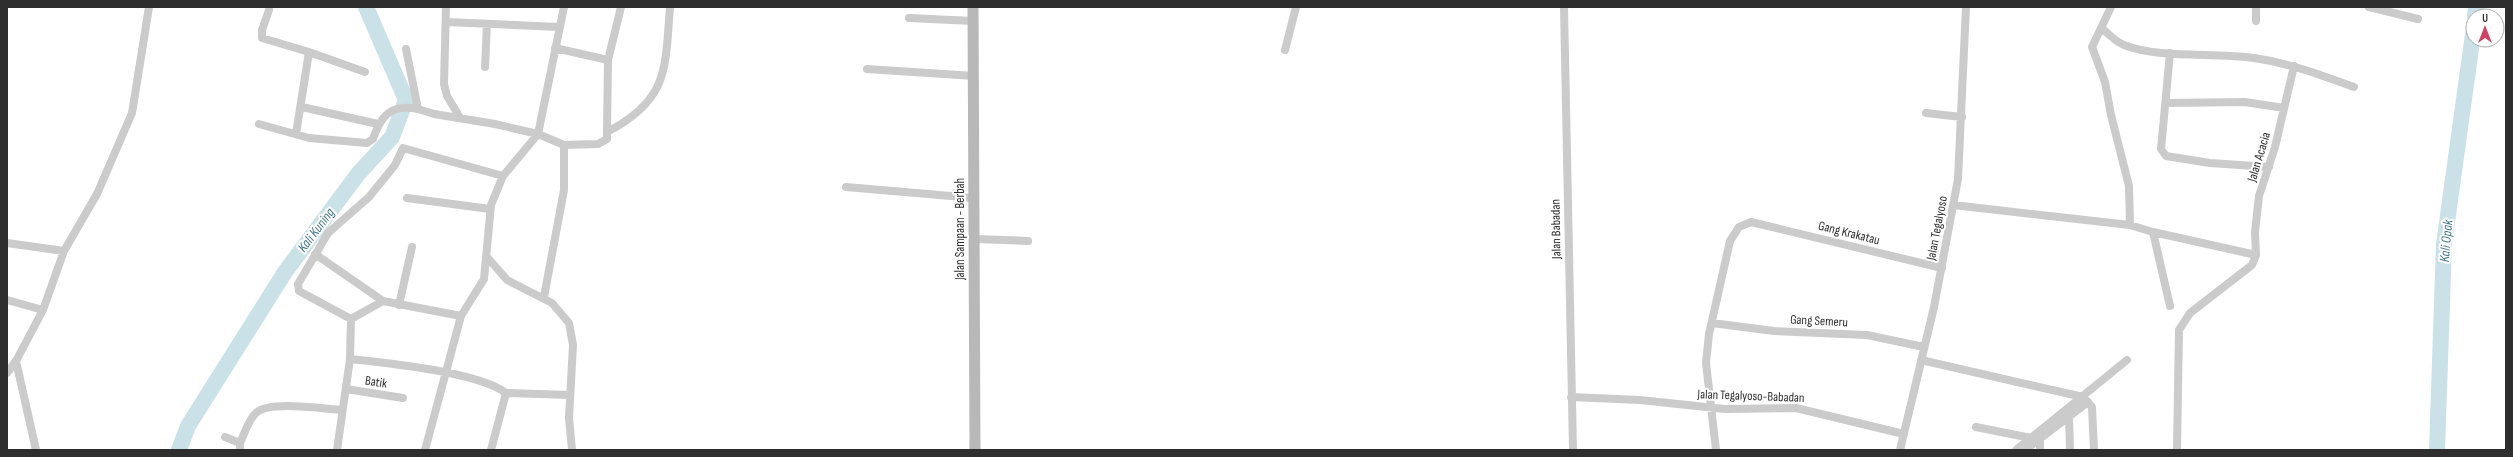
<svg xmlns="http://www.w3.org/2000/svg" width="2513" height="457" viewBox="0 0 2513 457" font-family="'Sofia Sans Condensed',sans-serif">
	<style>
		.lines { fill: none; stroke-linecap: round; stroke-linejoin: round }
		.river { stroke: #cbe1e8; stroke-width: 16 }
		.street { stroke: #cbcbcb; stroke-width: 8 }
		.secondary { stroke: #b8b8b8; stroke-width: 11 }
		.labels { text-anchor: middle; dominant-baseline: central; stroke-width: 4; stroke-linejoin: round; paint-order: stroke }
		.street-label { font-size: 13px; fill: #2e2e2e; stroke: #fff }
		.water-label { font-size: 14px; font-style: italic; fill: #447887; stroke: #fff }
	</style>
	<rect width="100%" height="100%" fill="#fff"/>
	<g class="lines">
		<!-- river -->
		<path class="river" d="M 2475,16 L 2476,7
			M 179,450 L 188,426 L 285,272 L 358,174 L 392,137 L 406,100 L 366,7
			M 2437,450 L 2444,244 L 2473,34"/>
		<!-- street -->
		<path class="street" d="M 446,7 L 444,84 L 447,96 L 459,116
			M 1564,7 L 1573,450
			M 2111,7 L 2092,47 L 2105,82 L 2111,115 L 2129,186 L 2130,225 L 2153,232 L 2256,255
			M 2369,7 L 2418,19
			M 269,10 L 262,30 L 262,38 L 309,52 L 296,134
			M 909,18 L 973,21
			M 2256,21 L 2256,7
			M 446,22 L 559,27
			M 2102,28 C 2108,34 2116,42 2124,45 C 2159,59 2215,52 2254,58 C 2289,63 2321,75 2354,87
			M 555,48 L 608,60
			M 406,49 L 418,109 L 434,114 L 495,124 L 538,134 L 564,145 L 598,144 L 607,139 L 607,132 C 669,100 665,69 670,7
			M 1285,50 L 1296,7
			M 309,52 L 365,72
			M 2170,53 L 2161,149 L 2166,156 L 2210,163 L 2269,167
			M 485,67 L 487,24
			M 867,69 L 974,76
			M 2166,103 L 2245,102 L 2284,108
			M 302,107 L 378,124
			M 1926,113 L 1962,117
			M 259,124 L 309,138 L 367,143 L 373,139 C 381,115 391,104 418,109
			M 607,132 L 608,60 L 621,7
			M 846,187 L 974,198
			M 407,198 L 490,209
			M 1953,205 L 2130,225
			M 2153,232 L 2170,306
			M 976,239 L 1028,241
			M 7,243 L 64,251
			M 315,254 L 383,301 L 461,316
			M 487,257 L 507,280 L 552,303 L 569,323 L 573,345 L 569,418 L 572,450
			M 544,297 L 564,190 L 564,145
			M 7,300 L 43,310
			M 399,305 L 412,247
			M 351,319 L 299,291 L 298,284 L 328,233 L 369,197 L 395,165 L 403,148 L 503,176
			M 1712,323 L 1774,331 L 1867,335 L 1924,347
			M 350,359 C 387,363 478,372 506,393 L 570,395
			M 1921,360 L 2083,397 L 2092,407 L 2094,450
			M 16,361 L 36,450
			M 7,373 L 16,361 L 43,310 L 64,251 L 97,194 L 132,113 L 149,7
			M 346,389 L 403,398
			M 1571,397 L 1640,400 L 1725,409 L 1796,408 L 1904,434
			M 2069,417 L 2070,450
			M 1976,427 L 2031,438
			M 225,437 L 240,443 L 240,450
			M 240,443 C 245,433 248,420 256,413 C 269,400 324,409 342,410
			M 337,450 L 350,359 L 351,319 L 383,301
			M 425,450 L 461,316 L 484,279 L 491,205 L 503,176 L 538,134 L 564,7
			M 491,450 L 506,393
			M 1716,450 L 1706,363 L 1709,334 L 1730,241 L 1739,227 L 1751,222 L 1942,268
			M 1900,450 L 1934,307 L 1958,179 L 1966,7
			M 2016,450 L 2127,360
			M 2025,450 L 2088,402
			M 2040,450 L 2040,438
			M 2177,450 L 2179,330 L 2190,313 L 2252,265 L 2256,255 L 2255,232 L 2259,196 L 2275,147 L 2294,66"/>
		<!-- secondary -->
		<path class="secondary" d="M 973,7 L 975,450"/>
	</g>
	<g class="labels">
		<!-- street labels -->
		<g class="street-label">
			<text transform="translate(2259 157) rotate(-73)">Jalan Acacia</text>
			<text transform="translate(1937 228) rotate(-79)">Jalan Tegalyoso</text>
			<text transform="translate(960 229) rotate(-90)">Jalan Sampaan - Berbah</text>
			<text transform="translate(1556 229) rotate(-91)">Jalan Babadan</text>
			<text transform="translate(1849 233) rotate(14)">Gang Krakatau</text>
			<text transform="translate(1819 321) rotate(3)">Gang Semeru</text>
			<text transform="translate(376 382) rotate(9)">Batik</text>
			<text transform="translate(1751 396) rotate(2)">Jalan Tegalyoso-Babadan</text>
		</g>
		<!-- water labels -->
		<g class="water-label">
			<text transform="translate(316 230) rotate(-53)">Kali Kuning</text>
			<text transform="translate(2446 241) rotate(-85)">Kali Opak</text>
		</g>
	</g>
	<!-- border -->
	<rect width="2513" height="457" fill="none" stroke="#2e2e2e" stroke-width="16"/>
	<!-- north arrow -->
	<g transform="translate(2485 28)"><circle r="19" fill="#ffffff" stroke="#ababab"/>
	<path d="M0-3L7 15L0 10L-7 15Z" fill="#d34264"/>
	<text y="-6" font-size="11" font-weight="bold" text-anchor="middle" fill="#2e2e2e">U</text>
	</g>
</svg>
